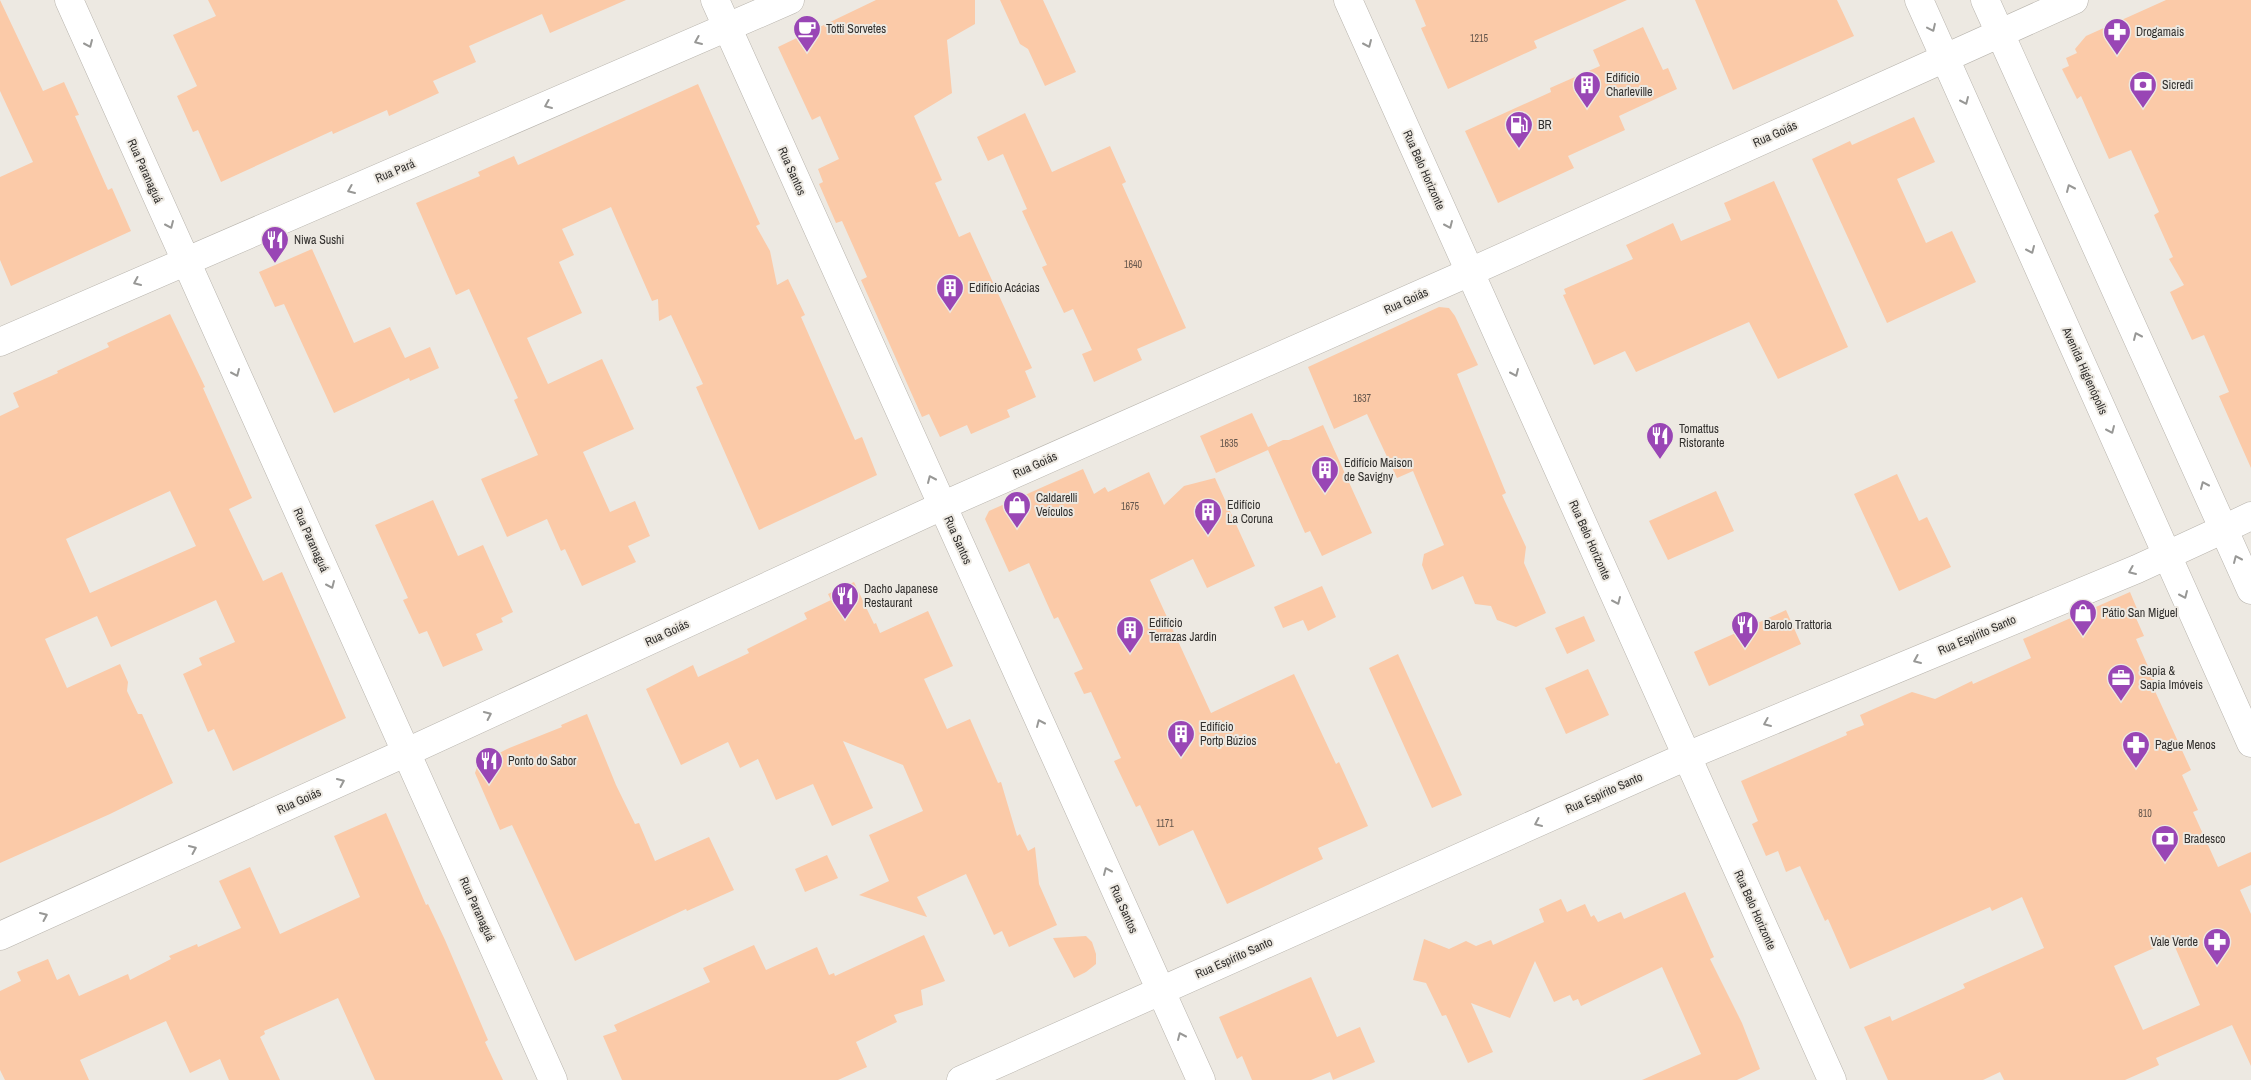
<svg xmlns="http://www.w3.org/2000/svg" width="2251" height="1080" viewBox="0 0 2251 1080" font-family="'Archivo Narrow',sans-serif">
	<style>
		.building { fill: #fbcaa8; fill-rule: evenodd }
		.lines { fill: none; stroke-linecap: round; stroke-linejoin: round }
		.minor-casing { stroke: #b8b4ad; stroke-width: 29 }
		.tertiary-casing { stroke: #b8b4ad; stroke-width: 29 }
		.secondary-casing { stroke: #b8b4ad; stroke-width: 29 }
		.minor { stroke: #fff; stroke-width: 28 }
		.tertiary { stroke: #fff; stroke-width: 28 }
		.secondary { stroke: #fff; stroke-width: 28 }
		.oneway { stroke: #989896 }
		.labels { text-anchor: middle; dominant-baseline: central; stroke-width: 4; stroke-linejoin: round; paint-order: stroke }
		.number-label { font-size: 10px; fill: #64564c }
		.poi-label { font-size: 12px; fill: #32302e; stroke: #ede9e2; text-anchor: start }
		.street-label { font-size: 12px; fill: #32302e; stroke: #ede9e2 }
	</style>
	<rect width="100%" height="100%" fill="#ede9e2"/>
	<!-- building -->
	<path class="building" d="M 0,0 L 43,91 L 64,82 L 79,115 L 75,116 L 108,190 L 112,188 L 131,231 L 11,286 L 0,260 L 0,177 L 33,162 L 0,91 Z
		M 208,0 L 626,0 L 550,33 L 542,14 L 469,46 L 476,62 L 433,81 L 439,93 L 389,116 L 387,110 L 333,134 L 332,131 L 221,182 L 198,130 L 193,132 L 177,96 L 197,86 L 173,35 L 216,16 Z
		M 876,0 L 975,0 L 975,24 L 947,40 L 952,93 L 914,116 L 942,180 L 935,183 L 959,237 L 970,232 L 1032,368 L 1025,371 L 1036,397 L 1007,410 L 1010,417 L 971,434 L 967,425 L 940,437 L 929,414 L 922,417 L 861,280 L 867,277 L 842,221 L 836,223 L 819,184 L 823,182 L 818,169 L 839,159 L 820,116 L 812,120 L 778,47 Z
		M 1000,0 L 1043,0 L 1076,72 L 1045,86 L 1028,49 L 1020,44 Z
		M 1415,0 L 1627,0 L 1534,41 L 1537,48 L 1448,89 L 1421,28 L 1426,26 Z
		M 1695,0 L 1837,0 L 1854,36 L 1733,90 Z
		M 2166,0 L 2251,0 L 2251,468 L 2219,396 L 2229,392 L 2204,335 L 2192,340 L 2170,292 L 2184,285 L 2169,259 L 2173,257 L 2154,215 L 2159,212 L 2131,150 L 2109,159 L 2081,96 L 2077,99 L 2062,69 L 2069,66 L 2066,58 L 2077,53 L 2075,49 L 2086,36 Z
		M 1643,27 L 1663,70 L 1668,68 L 1677,89 L 1619,116 L 1625,130 L 1568,156 L 1574,168 L 1498,203 L 1465,131 L 1551,92 L 1550,88 L 1600,66 L 1593,50 Z
		M 698,84 L 760,224 L 756,226 L 770,251 L 777,285 L 788,279 L 805,315 L 801,317 L 855,440 L 862,437 L 877,475 L 759,530 L 696,387 L 703,384 L 671,315 L 659,321 L 658,299 L 652,301 L 611,207 L 562,229 L 574,255 L 559,262 L 582,313 L 527,338 L 548,384 L 602,359 L 634,429 L 583,452 L 610,512 L 635,501 L 650,536 L 628,546 L 636,562 L 582,586 L 565,549 L 561,551 L 547,519 L 507,537 L 481,479 L 538,455 L 514,400 L 518,398 L 469,289 L 456,295 L 416,203 L 480,176 L 478,172 L 514,156 L 518,165 Z
		M 1025,113 L 1052,172 L 1110,146 L 1126,182 L 1122,184 L 1186,328 L 1137,349 L 1142,360 L 1094,382 L 1082,354 L 1092,350 L 1073,309 L 1064,313 L 1042,267 L 1047,265 L 1022,211 L 1027,209 L 1003,154 L 988,161 L 977,137 Z
		M 1914,117 L 1935,162 L 1897,179 L 1926,243 L 1952,231 L 1976,282 L 1887,323 L 1812,159 L 1850,141 L 1852,145 Z
		M 1774,181 L 1848,347 L 1778,379 L 1749,322 L 1636,372 L 1625,351 L 1594,365 L 1563,295 L 1566,294 L 1564,289 L 1633,259 L 1626,245 L 1673,223 L 1681,241 L 1731,220 L 1724,203 Z
		M 312,249 L 354,343 L 390,327 L 405,358 L 430,347 L 439,368 L 410,381 L 409,378 L 334,413 L 284,304 L 275,307 L 259,272 Z
		M 1439,307 L 1449,308 L 1455,316 L 1478,365 L 1457,374 L 1506,493 L 1502,495 L 1526,547 L 1524,563 L 1546,613 L 1516,627 L 1497,620 L 1491,606 L 1475,604 L 1463,576 L 1432,590 L 1422,565 L 1424,554 L 1444,545 L 1413,471 L 1397,478 L 1367,414 L 1334,429 L 1308,367 Z
		M 170,314 L 205,387 L 203,388 L 252,498 L 229,509 L 263,581 L 282,572 L 346,718 L 233,771 L 214,729 L 208,732 L 183,674 L 202,665 L 199,658 L 235,642 L 216,600 L 111,647 L 97,616 L 45,639 L 67,688 L 120,664 L 128,682 L 127,691 L 138,714 L 142,714 L 173,783 L 110,814 L 0,863 L 0,416 L 19,407 L 13,393 L 58,373 L 57,371 L 109,347 L 107,343 ZM 170,491 L 196,546 L 90,593 L 66,539 Z
		M 1252,413 L 1268,447 L 1283,440 L 1289,440 L 1323,425 L 1372,533 L 1322,556 L 1310,531 L 1305,533 L 1268,450 L 1216,473 L 1200,436 Z
		M 1083,469 L 1094,494 L 1105,487 L 1108,492 L 1149,472 L 1164,505 L 1184,486 L 1215,478 L 1255,566 L 1207,588 L 1193,559 L 1150,580 L 1211,713 L 1294,674 L 1336,764 L 1339,762 L 1368,826 L 1318,848 L 1323,859 L 1227,904 L 1193,830 L 1159,846 L 1140,805 L 1136,807 L 1114,761 L 1121,758 L 1091,692 L 1084,694 L 1074,673 L 1083,669 L 1058,617 L 1054,619 L 1029,563 L 1009,572 L 985,519 L 989,511 Z
		M 1897,474 L 1919,521 L 1927,517 L 1951,567 L 1899,591 L 1854,494 Z
		M 1716,491 L 1734,531 L 1668,560 L 1649,521 Z
		M 433,500 L 458,556 L 483,545 L 513,612 L 501,618 L 503,622 L 476,634 L 483,650 L 443,667 L 427,631 L 419,634 L 403,600 L 408,598 L 375,525 Z
		M 854,582 L 874,624 L 876,623 L 880,633 L 928,611 L 953,666 L 924,679 L 947,729 L 970,719 L 998,783 L 1001,782 L 1017,836 L 1020,834 L 1028,851 L 1035,847 L 1039,884 L 1057,925 L 1009,947 L 1002,931 L 994,935 L 966,874 L 917,897 L 927,917 L 859,895 L 889,881 L 869,835 L 923,811 L 903,765 L 843,741 L 873,808 L 832,826 L 813,784 L 776,800 L 758,759 L 740,768 L 728,742 L 681,765 L 646,689 L 693,665 L 698,677 L 749,653 L 747,649 L 807,619 L 804,613 L 831,600 L 828,594 Z
		M 1322,586 L 1336,617 L 1308,631 L 1303,620 L 1283,628 L 1274,607 Z
		M 2130,592 L 2140,616 L 2136,618 L 2144,636 L 2136,639 L 2157,687 L 2154,689 L 2191,770 L 2182,775 L 2198,810 L 2193,812 L 2218,867 L 2251,852 L 2251,885 L 2240,890 L 2251,914 L 2251,1066 L 2232,1025 L 2156,1058 L 2159,1065 L 2125,1080 L 2004,1080 L 2000,1072 L 1983,1080 L 1888,1080 L 1864,1027 L 1890,1016 L 1892,1021 L 1965,988 L 1963,984 L 2044,948 L 2022,897 L 1992,911 L 1990,907 L 1850,969 L 1828,919 L 1825,921 L 1800,866 L 1786,872 L 1778,851 L 1766,856 L 1752,824 L 1758,821 L 1741,781 L 1847,735 L 1846,732 L 1864,725 L 1860,715 L 1912,692 L 1935,699 L 1972,681 L 1973,684 L 2031,658 L 2023,639 ZM 2172,940 L 2200,1005 L 2143,1030 L 2114,966 Z
		M 1786,610 L 1801,644 L 1709,686 L 1694,652 Z
		M 1584,616 L 1595,641 L 1567,654 L 1555,628 Z
		M 1398,654 L 1462,795 L 1432,808 L 1369,668 Z
		M 1588,669 L 1609,715 L 1566,734 L 1545,688 Z
		M 587,714 L 616,785 L 635,824 L 639,823 L 655,861 L 709,837 L 734,890 L 687,911 L 686,909 L 575,961 L 512,825 L 500,830 L 475,773 L 478,764 L 507,749 L 562,727 L 561,725 Z
		M 386,813 L 426,905 L 428,904 L 445,940 L 488,1040 L 485,1042 L 503,1080 L 375,1080 L 338,998 L 264,1031 L 265,1034 L 260,1037 L 280,1080 L 229,1080 L 220,1059 L 190,1073 L 166,1021 L 80,1060 L 89,1080 L 5,1080 L 0,1070 L 0,991 L 21,981 L 17,972 L 48,959 L 57,980 L 69,974 L 79,996 L 128,974 L 130,980 L 171,959 L 169,956 L 197,944 L 198,947 L 241,928 L 219,881 L 250,867 L 280,934 L 360,897 L 334,836 Z
		M 827,855 L 838,878 L 805,892 L 795,869 Z
		M 1685,892 L 1714,957 L 1710,959 L 1742,1023 L 1760,1069 L 1737,1080 L 1642,1080 L 1701,1054 L 1662,967 L 1581,1006 L 1578,999 L 1573,1001 L 1570,995 L 1554,1002 L 1535,961 L 1510,1018 L 1471,1003 L 1493,1052 L 1468,1063 L 1446,1015 L 1442,1016 L 1426,983 L 1413,980 L 1424,939 L 1449,949 L 1466,941 L 1476,946 L 1491,940 L 1493,945 L 1544,922 L 1539,909 L 1561,899 L 1567,912 L 1585,904 L 1591,917 L 1594,915 L 1598,922 L 1621,912 L 1624,919 Z
		M 924,935 L 945,981 L 921,990 L 923,1005 L 894,1015 L 897,1022 L 856,1042 L 867,1067 L 838,1080 L 622,1080 L 603,1036 L 617,1031 L 614,1025 L 710,982 L 703,968 L 754,945 L 766,970 L 817,947 L 829,975 L 834,973 L 835,976 Z
		M 1086,936 L 1092,942 L 1096,954 L 1096,964 L 1086,972 L 1074,978 L 1053,938 Z
		M 1311,977 L 1337,1037 L 1360,1027 L 1375,1062 L 1333,1080 L 1330,1072 L 1311,1080 L 1252,1080 L 1242,1056 L 1237,1059 L 1219,1017 Z"/>
	<g class="lines">
		<defs>
			<path id="minor" d="M 69,0 L 553,1080
				M 715,0 L 1201,1080
				M 1348,0 L 1832,1080
				M 961,1080 L 1687,756 L 2137,569 L 2224,529"/>
			<path id="tertiary" d="M 0,342 L 790,0
				M 2224,529 L 2251,516"/>
			<path id="secondary" d="M 1919,0 L 2251,743
				M 1985,0 L 2251,590
				M 0,936 L 407,752 L 942,506 L 1470,272 L 2074,0"/>
		</defs>
		<!-- minor casing -->
		<use href="#minor" class="minor-casing"/>
		<!-- tertiary casing -->
		<use href="#tertiary" class="tertiary-casing"/>
		<!-- secondary casing -->
		<use href="#secondary" class="secondary-casing"/>
		<!-- minor -->
		<use href="#minor" class="minor"/>
		<!-- tertiary -->
		<use href="#tertiary" class="tertiary"/>
		<!-- secondary -->
		<use href="#secondary" class="secondary"/>
	</g>
	<!-- one-way arrows -->
	<defs><path id="oneway-chevron" d="M-2-3.5L2.5 0L-2 3.5" fill="none" stroke-width="1.6" stroke-linecap="round" stroke-linejoin="round" transform="scale(1.25)"/></defs>
	<g class="oneway">
		<use href="#oneway-chevron" transform="translate(1932 28) rotate(65)"/>
		<use href="#oneway-chevron" transform="translate(698 41) rotate(157)"/>
		<use href="#oneway-chevron" transform="translate(89 44) rotate(66)"/>
		<use href="#oneway-chevron" transform="translate(1368 44) rotate(66)"/>
		<use href="#oneway-chevron" transform="translate(1965 101) rotate(66)"/>
		<use href="#oneway-chevron" transform="translate(548 105) rotate(157)"/>
		<use href="#oneway-chevron" transform="translate(2070 188) rotate(-114)"/>
		<use href="#oneway-chevron" transform="translate(351 190) rotate(157)"/>
		<use href="#oneway-chevron" transform="translate(170 225) rotate(66)"/>
		<use href="#oneway-chevron" transform="translate(1449 225) rotate(66)"/>
		<use href="#oneway-chevron" transform="translate(2031 250) rotate(66)"/>
		<use href="#oneway-chevron" transform="translate(137 282) rotate(156)"/>
		<use href="#oneway-chevron" transform="translate(2137 336) rotate(-114)"/>
		<use href="#oneway-chevron" transform="translate(236 373) rotate(66)"/>
		<use href="#oneway-chevron" transform="translate(1515 373) rotate(66)"/>
		<use href="#oneway-chevron" transform="translate(2111 430) rotate(66)"/>
		<use href="#oneway-chevron" transform="translate(931 479) rotate(-114)"/>
		<use href="#oneway-chevron" transform="translate(2204 485) rotate(-114)"/>
		<use href="#oneway-chevron" transform="translate(2237 559) rotate(-114)"/>
		<use href="#oneway-chevron" transform="translate(2132 571) rotate(157)"/>
		<use href="#oneway-chevron" transform="translate(331 585) rotate(66)"/>
		<use href="#oneway-chevron" transform="translate(2184 595) rotate(66)"/>
		<use href="#oneway-chevron" transform="translate(1617 601) rotate(66)"/>
		<use href="#oneway-chevron" transform="translate(1917 660) rotate(157)"/>
		<use href="#oneway-chevron" transform="translate(488 715) rotate(-25)"/>
		<use href="#oneway-chevron" transform="translate(1040 723) rotate(-114)"/>
		<use href="#oneway-chevron" transform="translate(1767 723) rotate(157)"/>
		<use href="#oneway-chevron" transform="translate(341 782) rotate(-24)"/>
		<use href="#oneway-chevron" transform="translate(1538 823) rotate(156)"/>
		<use href="#oneway-chevron" transform="translate(193 849) rotate(-24)"/>
		<use href="#oneway-chevron" transform="translate(1107 871) rotate(-114)"/>
		<use href="#oneway-chevron" transform="translate(44 916) rotate(-24)"/>
		<use href="#oneway-chevron" transform="translate(1181 1036) rotate(-114)"/>
	</g>
	<!-- icons -->
	<defs>
		<symbol id="cafe-pin" viewBox="-11 -11 22 30"><path d="M0 17L-7.5 6A9.5 9.5 0 1 1 7.5 6Z" fill="#9946b5" stroke="#ede9e2"/><path d="M-5.5-4.5H6V0H3Q3 3.5 0 3.5H-2.5Q-5.5 3.5-5.5 0ZM3-3.2v2h1.7v-2ZM-6 4.5H4V6H-6Z" fill="#fff"/></symbol>
		<symbol id="pharmacy-pin" viewBox="-11 -11 22 30"><path d="M0 17L-7.5 6A9.5 9.5 0 1 1 7.5 6Z" fill="#9946b5" stroke="#ede9e2"/><path d="M-2-6h4v4h4v4h-4v4h-4v-4h-4v-4h4Z" fill="#fff"/></symbol>
		<symbol id="building-pin" viewBox="-11 -11 22 30"><path d="M0 17L-7.5 6A9.5 9.5 0 1 1 7.5 6Z" fill="#9946b5" stroke="#ede9e2"/><path d="M-4-6H4V6H1V3H-1V6H-4ZM-2.5-4.3h1.7v1.8h-1.7ZM.8-4.3h1.7v1.8H.8ZM-2.5-1h1.7V.8h-1.7ZM.8-1h1.7V.8H.8Z" fill="#fff"/></symbol>
		<symbol id="bank-pin" viewBox="-11 -11 22 30"><path d="M0 17L-7.5 6A9.5 9.5 0 1 1 7.5 6Z" fill="#9946b5" stroke="#ede9e2"/><path d="M-6-4H6V4H-6ZM0-2.3a2.3 2.3 0 1 0 0 4.6a2.3 2.3 0 1 0 0-4.6Z" fill="#fff"/></symbol>
		<symbol id="fuel-pin" viewBox="-11 -11 22 30"><path d="M0 17L-7.5 6A9.5 9.5 0 1 1 7.5 6Z" fill="#9946b5" stroke="#ede9e2"/><path d="M-5.5-6h7V0h2V4h1.3V-2.5L3-4.5l.8-.8L6-3V5H2.5V1h-1V6h-7ZM-4.2-4.7v3.2H.2V-4.7Z" fill="#fff"/></symbol>
		<symbol id="restaurant-pin" viewBox="-11 -11 22 30"><path d="M0 17L-7.5 6A9.5 9.5 0 1 1 7.5 6Z" fill="#9946b5" stroke="#ede9e2"/><path d="M-5-6h1v4h1v-4h1v4h1v-4h1v5L-1.5 .5V6h-2V.5L-5-1ZM5-6V6H3V1.5H1.5Q1.5-4 5-6Z" fill="#fff"/></symbol>
		<symbol id="shop-pin" viewBox="-11 -11 22 30"><path d="M0 17L-7.5 6A9.5 9.5 0 1 1 7.5 6Z" fill="#9946b5" stroke="#ede9e2"/><path d="M-5-2.5h2.3a2.7 3.5 0 0 1 5.4 0H5L5.5 6h-11ZM-1.5-2.5h3a1.5 2.3 0 0 0-3 0Z" fill="#fff"/></symbol>
		<symbol id="office-pin" viewBox="-11 -11 22 30"><path d="M0 17L-7.5 6A9.5 9.5 0 1 1 7.5 6Z" fill="#9946b5" stroke="#ede9e2"/><path d="M-6-3h4V-5.5h4V-3h4V5H-6ZM-1-4.5V-3h2v-1.5ZM-6 0V1H6V0Z" fill="#fff"/></symbol>
	</defs>
	<g fill-rule="evenodd">
		<use href="#cafe-pin" x="791" y="13" width="32" height="43"/>
		<use href="#pharmacy-pin" x="2101" y="16" width="32" height="43"/>
		<use href="#building-pin" x="1571" y="69" width="32" height="43"/>
		<use href="#bank-pin" x="2127" y="69" width="32" height="43"/>
		<use href="#fuel-pin" x="1503" y="109" width="32" height="43"/>
		<use href="#restaurant-pin" x="259" y="224" width="32" height="43"/>
		<use href="#building-pin" x="934" y="272" width="32" height="43"/>
		<use href="#restaurant-pin" x="1644" y="420" width="32" height="43"/>
		<use href="#building-pin" x="1309" y="454" width="32" height="43"/>
		<use href="#shop-pin" x="1001" y="489" width="32" height="43"/>
		<use href="#building-pin" x="1192" y="496" width="32" height="43"/>
		<use href="#restaurant-pin" x="829" y="580" width="32" height="43"/>
		<use href="#shop-pin" x="2067" y="597" width="32" height="43"/>
		<use href="#restaurant-pin" x="1729" y="609" width="32" height="43"/>
		<use href="#building-pin" x="1114" y="614" width="32" height="43"/>
		<use href="#office-pin" x="2105" y="662" width="32" height="43"/>
		<use href="#building-pin" x="1165" y="718" width="32" height="43"/>
		<use href="#pharmacy-pin" x="2120" y="729" width="32" height="43"/>
		<use href="#restaurant-pin" x="473" y="745" width="32" height="43"/>
		<use href="#bank-pin" x="2149" y="823" width="32" height="43"/>
		<use href="#pharmacy-pin" x="2201" y="926" width="32" height="43"/>
	</g>
	<g class="labels">
		<!-- number labels -->
		<g class="number-label">
			<text x="1479" y="38">1215</text>
			<text x="1133" y="264">1640</text>
			<text x="1362" y="398">1637</text>
			<text x="1229" y="443">1635</text>
			<text x="1130" y="506">1675</text>
			<text x="2145" y="813">810</text>
			<text x="1165" y="823">1171</text>
		</g>
		<!-- poi labels -->
		<g class="poi-label">
			<text x="826" y="29">Totti Sorvetes</text>
			<text x="2136" y="32">Drogamais</text>
			<text x="1606" y="78">Edifício<tspan x="1606" dy="14">Charleville</tspan></text>
			<text x="2162" y="85">Sicredi</text>
			<text x="1538" y="125">BR</text>
			<text x="294" y="240">Niwa Sushi</text>
			<text x="969" y="288">Edifício Acácias</text>
			<text x="1679" y="429">Tomattus<tspan x="1679" dy="14">Ristorante</tspan></text>
			<text x="1344" y="463">Edifício Maison<tspan x="1344" dy="14">de Savigny</tspan></text>
			<text x="1036" y="498">Caldarelli<tspan x="1036" dy="14">Veículos</tspan></text>
			<text x="1227" y="505">Edifício<tspan x="1227" dy="14">La Coruna</tspan></text>
			<text x="864" y="589">Dacho Japanese<tspan x="864" dy="14">Restaurant</tspan></text>
			<text x="2102" y="613">Pátio San Miguel</text>
			<text x="1149" y="623">Edifício<tspan x="1149" dy="14">Terrazas Jardin</tspan></text>
			<text x="1764" y="625">Barolo Trattoria</text>
			<text x="2140" y="671">Sapia &amp;<tspan x="2140" dy="14">Sapia Imóveis</tspan></text>
			<text x="1200" y="727">Edifício<tspan x="1200" dy="14">Portp Búzios</tspan></text>
			<text x="2155" y="745">Pague Menos</text>
			<text x="508" y="761">Ponto do Sabor</text>
			<text x="2184" y="839">Bradesco</text>
			<text x="2198" y="942" text-anchor="end">Vale Verde</text>
		</g>
		<!-- street labels -->
		<g class="street-label">
			<text transform="translate(1775 134) rotate(-24)">Rua Goiás</text>
			<text transform="translate(1424 170) rotate(66)">Rua Belo Horizonte</text>
			<text transform="translate(145 171) rotate(66)">Rua Paranaguá</text>
			<text transform="translate(395 171) rotate(-23)">Rua Pará</text>
			<text transform="translate(792 171) rotate(66)">Rua Santos</text>
			<text transform="translate(1406 301) rotate(-24)">Rua Goiás</text>
			<text transform="translate(2085 371) rotate(66)">Avenida Higienópolis</text>
			<text transform="translate(1035 465) rotate(-24)">Rua Goiás</text>
			<text transform="translate(311 540) rotate(66)">Rua Paranaguá</text>
			<text transform="translate(958 540) rotate(66)">Rua Santos</text>
			<text transform="translate(1590 540) rotate(66)">Rua Belo Horizonte</text>
			<text transform="translate(667 633) rotate(-25)">Rua Goiás</text>
			<text transform="translate(1977 635) rotate(-23)">Rua Espírito Santo</text>
			<text transform="translate(1604 793) rotate(-24)">Rua Espírito Santo</text>
			<text transform="translate(299 801) rotate(-24)">Rua Goiás</text>
			<text transform="translate(477 909) rotate(66)">Rua Paranaguá</text>
			<text transform="translate(1124 909) rotate(66)">Rua Santos</text>
			<text transform="translate(1755 910) rotate(66)">Rua Belo Horizonte</text>
			<text transform="translate(1234 958) rotate(-24)">Rua Espírito Santo</text>
		</g>
	</g>
</svg>
